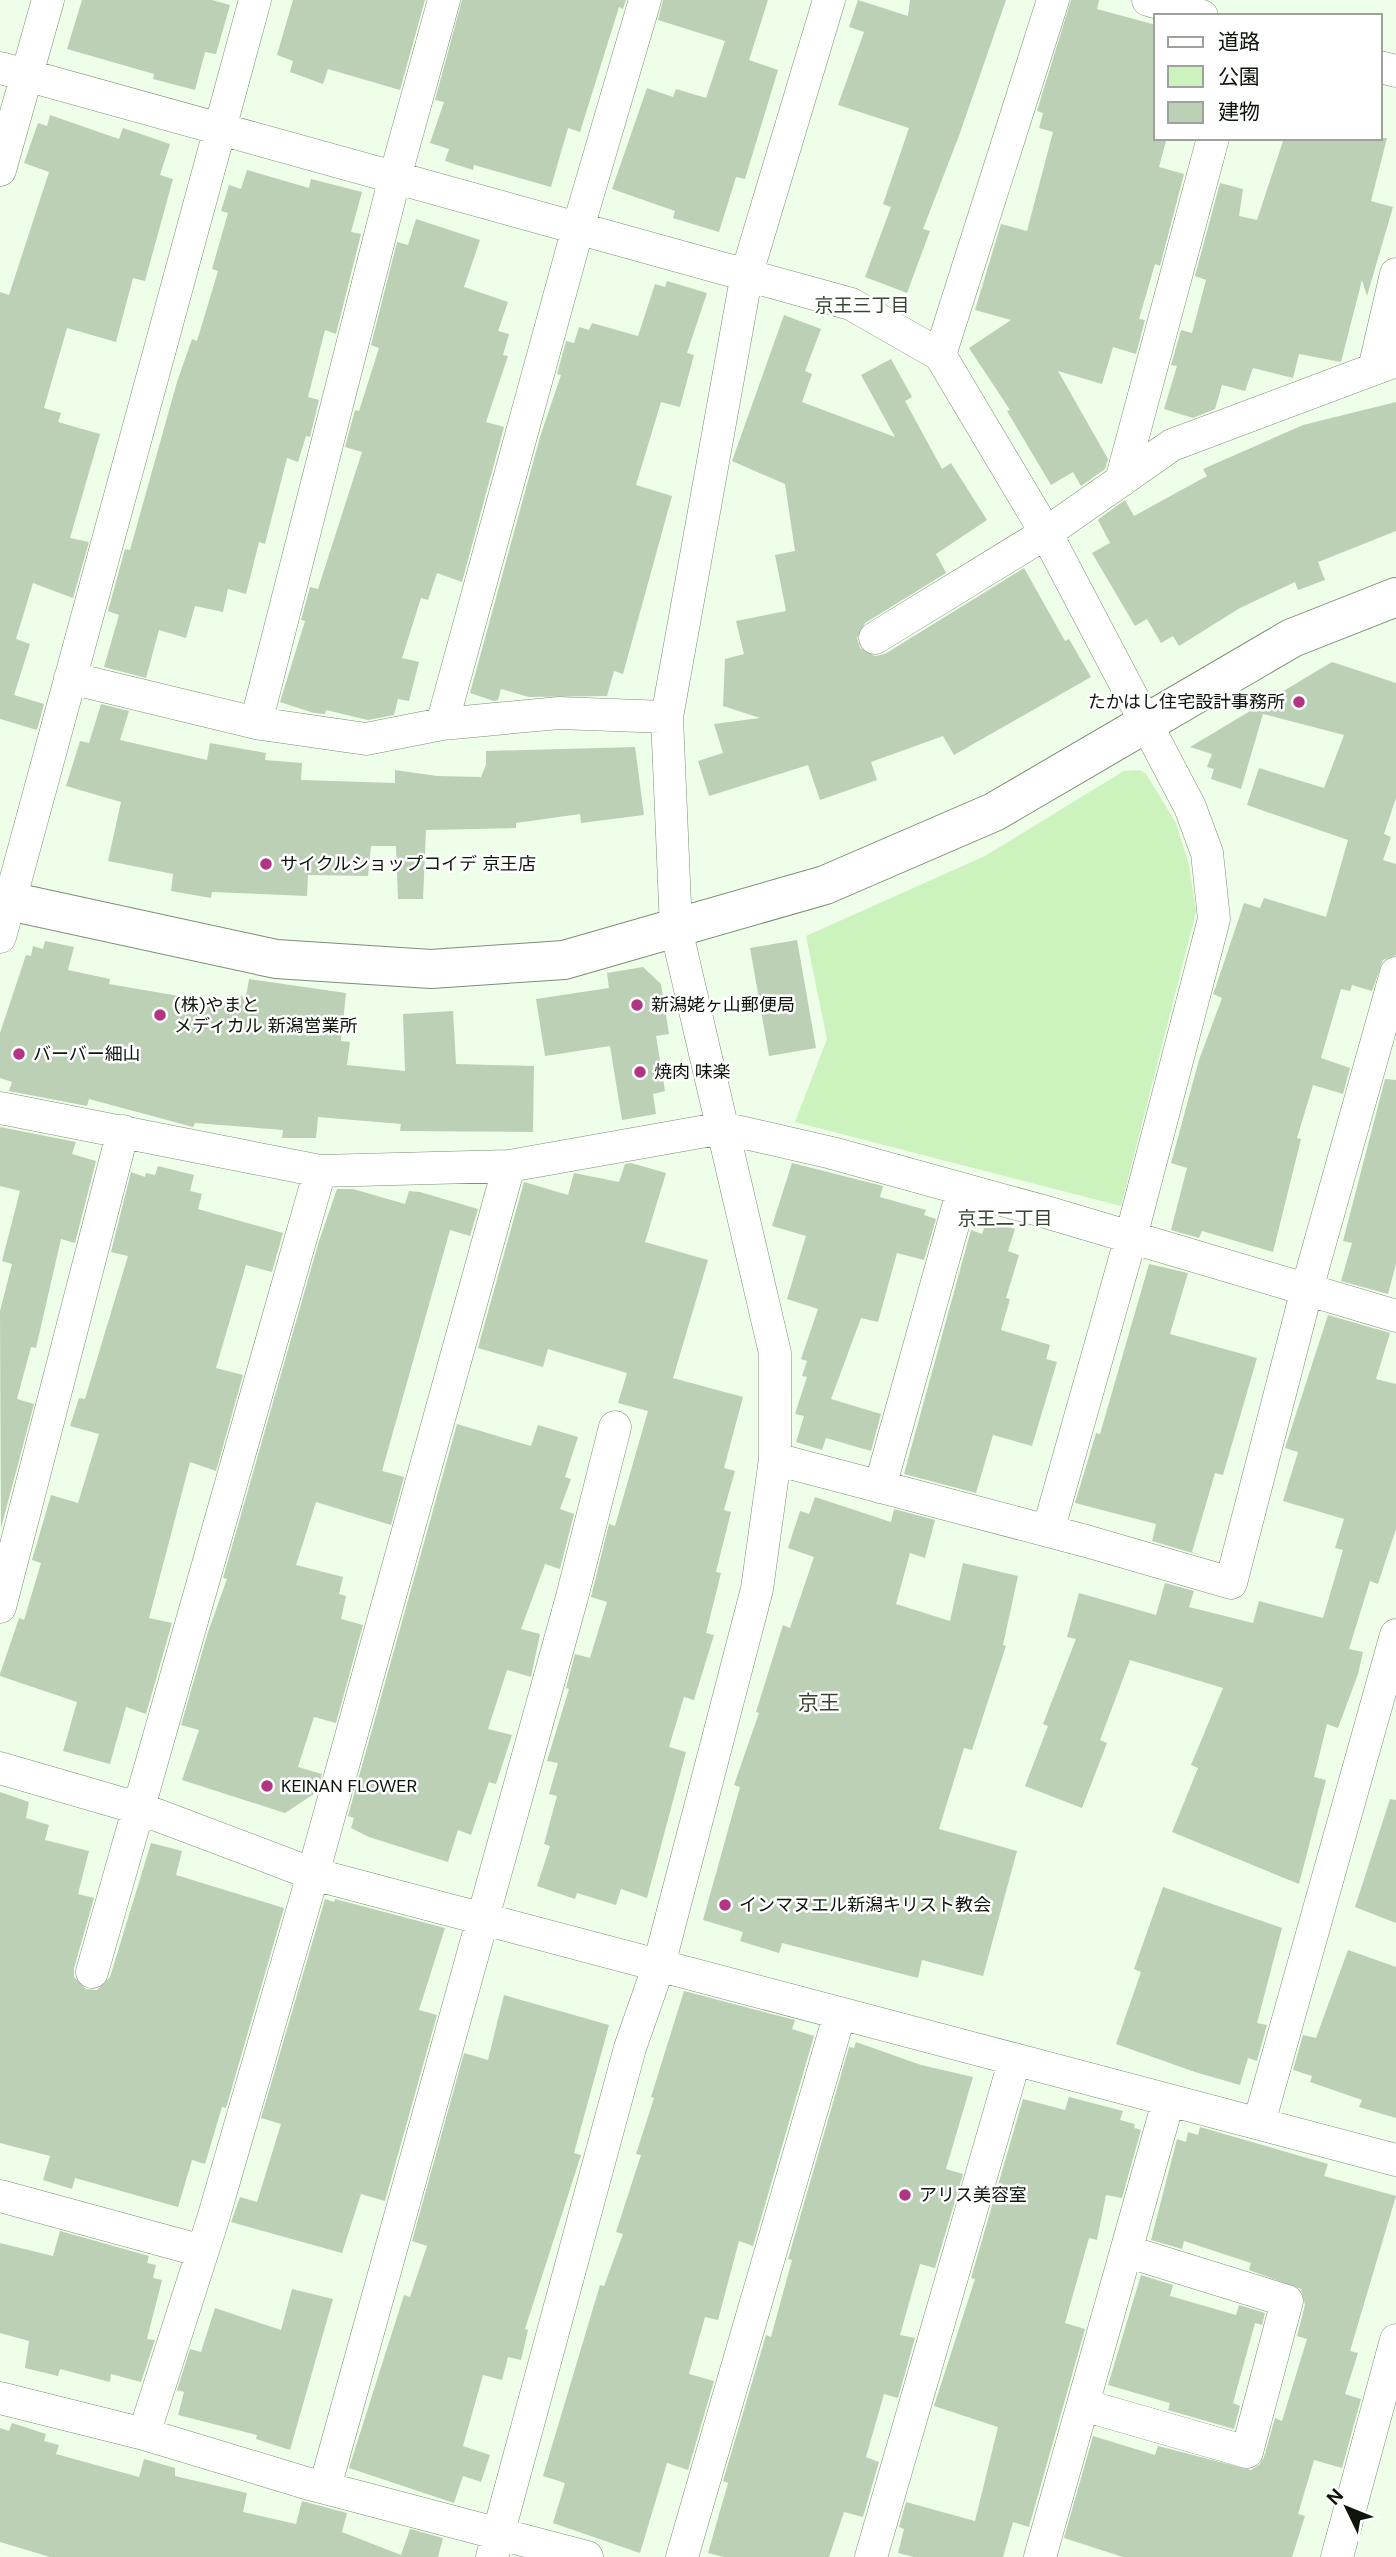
<svg xmlns="http://www.w3.org/2000/svg" width="1396" height="2557" viewBox="0 0 1396 2557" font-family="'DM Sans','Noto Sans JP',sans-serif">
	<style>
		.green { fill: #ccf3bd }
		.building { fill: #bcd0b5 }
		.lines { fill: none; stroke-linecap: round; stroke-linejoin: round }
		.minor-casing { stroke: #7c8e75; stroke-width: 33 }
		.tertiary-casing { stroke: #7c8e75; stroke-width: 40 }
		.minor { stroke: #fff; stroke-width: 32 }
		.tertiary { stroke: #fff; stroke-width: 38 }
		.poi-dot { fill: #b33482; stroke: #fff; stroke-width: 2.5 }
		.labels { text-anchor: middle; dominant-baseline: central; stroke-width: 5; stroke-linejoin: round; paint-order: stroke }
		.poi-label { font-size: 18px; fill: #0e150b; stroke: #fff; text-anchor: start }
		.neighbourhood-label { font-size: 19px; fill: #364630; stroke: #fff }
		.quarter-label { font-size: 21px; fill: #364630; stroke: #fff }
	</style>
	<rect width="100%" height="100%" fill="#eefee8"/>
	<!-- green -->
	<path class="green" d="M 1140,770 L 1146,774 L 1176,823 L 1189,865 L 1196,912 L 1121,1206 L 795,1122 L 827,1039 L 806,936 L 985,856 L 1124,771 Z"/>
	<!-- building -->
	<path class="building" d="M 82,0 L 212,0 L 230,5 L 216,54 L 205,52 L 195,90 L 153,79 L 154,74 L 67,49 Z
		M 293,0 L 425,0 L 400,90 L 328,69 L 323,84 L 290,72 L 293,61 L 277,55 Z
		M 462,0 L 626,0 L 623,9 L 619,7 L 580,132 L 568,128 L 551,187 L 474,165 L 473,170 L 445,161 L 449,149 L 430,143 L 444,102 L 435,100 Z
		M 663,0 L 768,0 L 749,60 L 778,70 L 745,179 L 736,177 L 719,232 L 673,218 L 675,211 L 612,189 L 647,88 L 673,97 L 676,89 L 706,98 L 725,41 L 658,20 Z
		M 858,0 L 908,16 L 910,0 L 1006,0 L 960,133 L 923,229 L 930,231 L 907,293 L 865,277 L 891,207 L 883,204 L 909,128 L 838,105 L 864,32 L 849,27 Z
		M 1071,0 L 1099,0 L 1097,9 L 1156,25 L 1156,139 L 1166,141 L 1159,167 L 1184,174 L 1160,266 L 1155,264 L 1139,319 L 1145,320 L 1136,354 L 1113,347 L 1102,384 L 1058,371 L 1108,459 L 1105,469 L 1081,486 L 1073,472 L 1051,485 L 1007,411 L 1010,410 L 969,348 L 1011,320 L 975,310 L 1001,224 L 1027,231 L 1053,132 L 1039,128 L 1043,113 L 1037,111 Z
		M 50,115 L 119,139 L 123,128 L 170,144 L 160,175 L 173,179 L 145,281 L 133,278 L 116,342 L 67,328 L 44,408 L 61,413 L 58,422 L 100,434 L 70,538 L 89,542 L 73,598 L 33,583 L 16,639 L 30,644 L 14,695 L 44,704 L 37,730 L 0,719 L 0,292 L 9,295 L 49,172 L 24,163 L 38,123 L 47,126 Z
		M 1284,138 L 1387,138 L 1371,201 L 1393,207 L 1367,296 L 1362,280 L 1341,362 L 1299,354 L 1293,378 L 1253,368 L 1245,391 L 1222,385 L 1215,409 L 1193,418 L 1164,409 L 1177,366 L 1171,365 L 1181,330 L 1192,333 L 1206,280 L 1195,276 L 1220,183 L 1243,189 L 1239,216 L 1257,220 Z
		M 247,170 L 309,188 L 311,179 L 362,192 L 351,232 L 361,234 L 336,334 L 325,330 L 308,397 L 319,400 L 310,437 L 306,436 L 298,462 L 287,458 L 265,544 L 259,542 L 246,594 L 228,589 L 223,612 L 195,606 L 186,638 L 159,630 L 146,678 L 104,667 L 119,615 L 108,611 L 125,549 L 130,550 L 177,382 L 192,339 L 197,341 L 218,271 L 212,269 L 228,213 L 221,211 L 229,185 L 241,189 Z
		M 416,219 L 480,240 L 464,287 L 508,302 L 498,331 L 509,334 L 503,355 L 508,356 L 486,422 L 504,427 L 462,582 L 437,573 L 428,600 L 421,598 L 402,658 L 419,662 L 409,701 L 398,699 L 394,715 L 368,720 L 326,710 L 325,714 L 314,713 L 280,702 L 305,621 L 301,620 L 310,587 L 318,589 L 362,452 L 345,447 L 355,410 L 359,411 L 379,348 L 371,345 L 397,242 L 408,245 Z
		M 667,281 L 707,293 L 687,353 L 694,355 L 680,407 L 661,402 L 636,485 L 672,496 L 623,674 L 614,671 L 607,696 L 529,697 L 501,689 L 498,700 L 494,701 L 470,693 L 540,437 L 561,375 L 557,374 L 566,341 L 574,343 L 579,327 L 589,330 L 592,323 L 638,336 L 655,284 L 665,287 Z
		M 784,315 L 821,329 L 805,371 L 812,374 L 802,402 L 895,437 L 861,375 L 891,359 L 912,397 L 905,401 L 942,469 L 951,463 L 987,520 L 936,554 L 946,573 L 865,623 L 857,638 L 860,648 L 875,656 L 885,654 L 1024,568 L 1065,641 L 1069,639 L 1091,677 L 954,755 L 943,736 L 871,762 L 877,780 L 820,800 L 808,765 L 709,796 L 698,761 L 723,753 L 714,724 L 760,718 L 723,706 L 725,659 L 744,654 L 736,621 L 786,611 L 775,555 L 795,551 L 785,484 L 732,461 Z
		M 1396,402 L 1396,531 L 1318,562 L 1325,580 L 1298,590 L 1295,582 L 1240,608 L 1179,646 L 1173,636 L 1161,643 L 1147,619 L 1135,626 L 1092,553 L 1110,543 L 1098,520 L 1100,518 L 1125,500 L 1134,516 L 1207,476 L 1203,469 L 1303,425 Z
		M 1332,662 L 1396,683 L 1396,798 L 1384,834 L 1391,837 L 1383,860 L 1396,864 L 1396,955 L 1383,960 L 1372,991 L 1352,985 L 1350,991 L 1341,989 L 1321,1058 L 1350,1068 L 1343,1094 L 1313,1085 L 1297,1138 L 1301,1139 L 1273,1252 L 1202,1231 L 1199,1238 L 1171,1230 L 1187,1168 L 1171,1163 L 1199,1060 L 1222,998 L 1213,994 L 1216,986 L 1244,903 L 1260,908 L 1264,898 L 1326,917 L 1348,840 L 1247,805 L 1259,768 L 1324,788 L 1344,735 L 1263,714 L 1241,789 L 1211,779 L 1214,769 L 1207,767 L 1212,754 L 1190,747 Z
		M 101,704 L 129,711 L 120,740 L 207,760 L 210,743 L 266,753 L 265,760 L 302,763 L 301,780 L 395,783 L 395,770 L 437,776 L 481,777 L 486,765 L 486,751 L 635,747 L 644,815 L 581,823 L 580,814 L 516,823 L 516,828 L 426,830 L 423,899 L 398,899 L 396,846 L 371,846 L 368,876 L 308,875 L 307,896 L 212,892 L 211,898 L 171,891 L 173,874 L 108,861 L 121,802 L 66,786 L 80,741 L 89,743 Z
		M 797,940 L 816,1048 L 769,1056 L 750,948 Z
		M 45,941 L 74,947 L 68,970 L 110,979 L 109,984 L 231,1005 L 232,995 L 246,997 L 249,979 L 346,993 L 341,1041 L 350,1042 L 347,1065 L 405,1071 L 403,1014 L 453,1011 L 456,1064 L 534,1066 L 533,1132 L 400,1131 L 401,1124 L 318,1117 L 316,1138 L 282,1138 L 283,1130 L 195,1123 L 193,1127 L 89,1099 L 87,1106 L 9,1091 L 12,1082 L 0,1078 L 0,1033 L 26,955 L 31,956 L 33,946 L 43,949 Z
		M 643,967 L 661,984 L 669,1034 L 656,1036 L 665,1091 L 653,1094 L 656,1114 L 622,1120 L 610,1046 L 545,1056 L 536,999 L 609,988 L 607,973 Z
		M 1385,1079 L 1396,1080 L 1396,1264 L 1388,1294 L 1341,1281 L 1352,1243 L 1343,1241 Z
		M 0,1127 L 76,1142 L 72,1154 L 96,1161 L 75,1243 L 61,1239 L 36,1348 L 31,1347 L 17,1399 L 34,1404 L 1,1528 L 0,1311 L 12,1264 L 2,1261 L 20,1191 L 0,1186 Z
		M 631,1163 L 666,1173 L 645,1242 L 708,1260 L 673,1378 L 743,1397 L 724,1468 L 735,1471 L 724,1510 L 731,1512 L 716,1572 L 721,1573 L 706,1633 L 714,1635 L 694,1700 L 684,1697 L 669,1747 L 686,1752 L 647,1898 L 621,1889 L 616,1905 L 577,1893 L 575,1899 L 537,1886 L 550,1846 L 544,1844 L 557,1796 L 549,1794 L 558,1763 L 547,1761 L 569,1689 L 566,1688 L 575,1654 L 590,1658 L 607,1602 L 591,1597 L 609,1524 L 615,1526 L 648,1411 L 618,1403 L 627,1373 L 548,1349 L 543,1367 L 478,1348 L 524,1182 L 568,1195 L 574,1173 L 619,1182 L 625,1164 Z
		M 792,1163 L 883,1186 L 880,1197 L 926,1210 L 924,1215 L 936,1219 L 924,1260 L 897,1253 L 878,1322 L 861,1318 L 831,1399 L 881,1414 L 871,1451 L 826,1438 L 822,1450 L 796,1442 L 804,1416 L 795,1414 L 807,1377 L 802,1376 L 807,1361 L 801,1359 L 818,1309 L 787,1299 L 806,1236 L 772,1226 Z
		M 158,1166 L 194,1175 L 190,1191 L 202,1194 L 198,1209 L 283,1233 L 272,1272 L 246,1265 L 216,1368 L 243,1375 L 216,1471 L 190,1462 L 149,1618 L 172,1623 L 146,1714 L 126,1707 L 110,1764 L 63,1751 L 77,1702 L 0,1676 L 0,1674 L 19,1618 L 24,1620 L 41,1563 L 32,1560 L 51,1495 L 78,1503 L 99,1434 L 70,1426 L 79,1398 L 85,1399 L 128,1256 L 111,1252 L 131,1172 L 145,1177 L 146,1173 L 155,1175 Z
		M 337,1189 L 353,1189 L 405,1204 L 409,1191 L 420,1192 L 478,1209 L 470,1236 L 450,1230 L 382,1471 L 404,1477 L 391,1525 L 316,1502 L 296,1565 L 343,1577 L 339,1594 L 346,1596 L 341,1619 L 363,1625 L 336,1723 L 314,1717 L 298,1767 L 322,1774 L 317,1792 L 285,1813 L 182,1780 L 199,1730 L 181,1725 L 208,1632 L 227,1579 L 223,1578 L 319,1241 Z
		M 987,1220 L 1015,1229 L 1008,1251 L 1019,1255 L 1006,1298 L 1010,1299 L 1001,1330 L 1050,1345 L 1046,1359 L 1057,1362 L 1032,1446 L 993,1435 L 976,1493 L 904,1474 L 971,1230 L 982,1234 Z
		M 1149,1264 L 1188,1273 L 1170,1334 L 1257,1358 L 1223,1475 L 1215,1473 L 1192,1552 L 1203,1556 L 1152,1541 L 1156,1524 L 1075,1503 L 1096,1433 L 1100,1434 Z
		M 1328,1315 L 1390,1333 L 1376,1379 L 1396,1384 L 1396,1529 L 1378,1584 L 1370,1581 L 1349,1649 L 1363,1652 L 1358,1674 L 1338,1728 L 1327,1724 L 1314,1777 L 1326,1780 L 1299,1884 L 1172,1832 L 1198,1768 L 1191,1765 L 1223,1688 L 1130,1660 L 1100,1740 L 1107,1743 L 1082,1808 L 1025,1786 L 1048,1726 L 1043,1724 L 1076,1639 L 1067,1637 L 1079,1593 L 1156,1615 L 1165,1583 L 1194,1591 L 1189,1607 L 1253,1623 L 1259,1601 L 1323,1618 L 1343,1550 L 1335,1548 L 1344,1519 L 1283,1501 L 1298,1452 L 1285,1448 Z
		M 457,1424 L 531,1446 L 538,1425 L 578,1437 L 565,1477 L 571,1479 L 560,1509 L 574,1514 L 560,1569 L 545,1564 L 521,1629 L 540,1634 L 531,1677 L 507,1670 L 488,1729 L 512,1735 L 496,1784 L 489,1782 L 471,1835 L 458,1830 L 448,1862 L 369,1837 L 351,1828 L 354,1818 L 348,1816 Z
		M 815,1497 L 891,1522 L 894,1509 L 935,1520 L 925,1558 L 910,1553 L 896,1604 L 950,1621 L 963,1563 L 1018,1576 L 1003,1645 L 1006,1646 L 972,1750 L 964,1748 L 939,1829 L 1017,1851 L 983,1976 L 922,1960 L 918,1978 L 782,1943 L 779,1953 L 740,1941 L 743,1932 L 703,1920 L 740,1787 L 734,1785 L 759,1713 L 756,1712 L 783,1625 L 790,1628 L 814,1557 L 788,1548 L 800,1511 L 809,1514 Z
		M 0,1792 L 29,1802 L 26,1818 L 49,1825 L 45,1840 L 89,1851 L 78,1894 L 94,1898 L 74,1968 L 74,1977 L 86,1989 L 97,1990 L 110,1977 L 151,1843 L 182,1851 L 176,1875 L 284,1908 L 226,2108 L 222,2107 L 205,2164 L 192,2160 L 178,2207 L 75,2178 L 72,2189 L 43,2180 L 50,2156 L 0,2143 Z
		M 1390,1799 L 1396,1800 L 1396,1923 L 1355,1907 Z
		M 1163,1887 L 1282,1928 L 1257,2023 L 1267,2025 L 1257,2061 L 1248,2058 L 1240,2085 L 1195,2072 L 1116,2044 L 1141,1972 L 1134,1969 Z
		M 325,1899 L 334,1902 L 335,1899 L 445,1928 L 419,2010 L 437,2015 L 385,2201 L 361,2194 L 342,2253 L 231,2222 L 240,2197 L 257,2202 L 281,2124 L 261,2118 Z
		M 1348,1950 L 1396,1967 L 1396,2118 L 1359,2107 L 1362,2100 L 1310,2082 L 1312,2076 L 1293,2070 L 1303,2035 L 1316,2038 Z
		M 684,1991 L 795,2020 L 792,2029 L 814,2036 L 753,2246 L 739,2241 L 718,2320 L 705,2317 L 689,2374 L 714,2381 L 688,2470 L 667,2463 L 640,2553 L 553,2523 L 565,2483 L 543,2476 L 600,2285 L 604,2286 L 623,2234 L 616,2232 L 641,2155 L 636,2154 L 654,2098 L 651,2097 Z
		M 504,1995 L 609,2025 L 574,2153 L 581,2155 L 525,2329 L 528,2330 L 521,2360 L 508,2357 L 502,2380 L 483,2375 L 463,2446 L 490,2455 L 481,2482 L 463,2476 L 454,2503 L 349,2468 L 404,2295 L 410,2297 L 427,2246 L 412,2241 L 464,2053 L 488,2060 Z
		M 856,2042 L 921,2065 L 973,2077 L 946,2169 L 963,2174 L 935,2268 L 920,2264 L 900,2335 L 915,2338 L 898,2398 L 884,2394 L 866,2457 L 879,2462 L 863,2517 L 844,2512 L 829,2557 L 724,2557 L 708,2553 L 728,2483 L 723,2481 L 766,2335 L 771,2337 L 792,2260 L 788,2259 L 849,2047 L 854,2048 Z
		M 1069,2097 L 1123,2111 L 1120,2120 L 1135,2124 L 1134,2128 L 1141,2130 L 1122,2198 L 1106,2195 L 1097,2240 L 1089,2238 L 1065,2323 L 1085,2329 L 1029,2527 L 1013,2522 L 1003,2557 L 914,2557 L 898,2553 L 904,2529 L 899,2527 L 906,2502 L 975,2521 L 998,2427 L 934,2406 L 975,2279 L 971,2278 L 1023,2099 L 1065,2110 Z
		M 1200,2127 L 1328,2164 L 1324,2176 L 1396,2196 L 1350,2351 L 1358,2353 L 1345,2394 L 1361,2399 L 1342,2468 L 1314,2460 L 1298,2514 L 1305,2516 L 1292,2557 L 1123,2557 L 1064,2538 L 1093,2436 L 1155,2455 L 1158,2446 L 1251,2470 L 1259,2465 L 1264,2457 L 1275,2418 L 1282,2421 L 1307,2339 L 1297,2336 L 1305,2305 L 1301,2289 L 1249,2270 L 1251,2263 L 1184,2241 L 1182,2249 L 1151,2240 L 1177,2139 L 1186,2142 L 1188,2132 L 1198,2135 Z
		M 60,2231 L 149,2256 L 147,2263 L 156,2265 L 153,2278 L 162,2280 L 147,2339 L 155,2340 L 141,2382 L 111,2374 L 110,2382 L 60,2369 L 58,2376 L 25,2368 L 29,2341 L 0,2333 L 0,2243 L 53,2256 Z
		M 1141,2275 L 1173,2285 L 1170,2296 L 1236,2315 L 1239,2305 L 1265,2313 L 1262,2325 L 1255,2323 L 1233,2403 L 1240,2406 L 1234,2429 L 1168,2410 L 1170,2403 L 1108,2385 Z
		M 292,2289 L 333,2299 L 290,2450 L 256,2439 L 257,2435 L 178,2415 L 184,2392 L 177,2390 L 190,2349 L 201,2352 L 215,2308 L 281,2330 Z
		M 12,2423 L 46,2434 L 44,2441 L 59,2445 L 56,2454 L 139,2477 L 144,2459 L 175,2468 L 175,2476 L 247,2493 L 243,2512 L 296,2524 L 302,2501 L 347,2513 L 342,2532 L 401,2555 L 410,2529 L 443,2538 L 438,2557 L 50,2557 L 0,2542 L 0,2428 L 9,2431 Z"/>
	<g class="lines">
		<defs>
			<path id="minor" d="M 1148,0 L 1202,16
				M 1380,67 L 1396,71
				M 0,68 L 851,304 L 940,355 L 1046,533 L 1190,807 L 1207,853 L 1214,919 L 1131,1237 L 1048,1531
				M 0,170 L 48,0
				M 940,355 L 1053,0
				M 1374,369 L 1396,274
				M 1121,481 L 1213,138
				M 875,638 L 1046,533 L 1172,445 L 1396,361
				M 70,678 L 256,723 L 366,739 L 442,724 L 559,713 L 667,717
				M 256,723 L 395,177 L 444,0
				M 442,724 L 578,228 L 645,0
				M 0,937 L 255,0
				M 0,1108 L 320,1171 L 509,1166 L 723,1128 L 832,1153 L 1046,1212 L 1396,1316
				M 775,1459 L 1086,1541 L 1231,1583 L 1307,1289 L 1396,973
				M 880,1487 L 963,1189
				M 0,1607 L 123,1131
				M 0,1768 L 141,1809 L 313,1874 L 1396,2160
				M 92,1972 L 320,1171
				M 1259,2123 L 1396,1635
				M 0,2196 L 202,2251
				M 0,2398 L 144,2434 L 306,2483 L 587,2557
				M 1083,2405 L 1247,2452 L 1287,2301 L 1126,2251
				M 144,2434 L 213,2219 L 313,1874 L 509,1166
				M 325,2487 L 572,1597 L 615,1427
				M 492,2557 L 630,2048 L 659,1965 L 757,1589 L 775,1459 L 775,1353 L 676,929 L 667,717 L 747,273 L 829,0
				M 682,2557 L 840,2013
				M 871,2557 L 1015,2059
				M 1040,2557 L 1168,2102
				M 1337,2557 L 1396,2340"/>
			<path id="tertiary" d="M 0,899 L 276,959 L 431,969 L 564,960 L 825,885 L 994,812 L 1292,638 L 1396,597"/>
		</defs>
		<!-- minor casing -->
		<use href="#minor" class="minor-casing"/>
		<!-- tertiary casing -->
		<use href="#tertiary" class="tertiary-casing"/>
		<!-- minor -->
		<use href="#minor" class="minor"/>
		<!-- tertiary -->
		<use href="#tertiary" class="tertiary"/>
	</g>
	<!-- markers -->
	<g class="poi-dot">
		<circle cx="1299" cy="702" r="7"/>
		<circle cx="266" cy="864" r="7"/>
		<circle cx="637" cy="1005" r="7"/>
		<circle cx="160" cy="1015" r="7"/>
		<circle cx="19" cy="1054" r="7"/>
		<circle cx="640" cy="1072" r="7"/>
		<circle cx="267" cy="1786" r="7"/>
		<circle cx="725" cy="1905" r="7"/>
		<circle cx="905" cy="2195" r="7"/>
	</g>
	<g class="labels">
		<!-- poi labels -->
		<g class="poi-label">
			<text x="1285" y="702" text-anchor="end">たかはし住宅設計事務所</text>
			<text x="280" y="864">サイクルショップコイデ 京王店</text>
			<text x="174" y="1005">(株)やまと<tspan x="174" dy="21">メディカル 新潟営業所</tspan></text>
			<text x="651" y="1005">新潟姥ヶ山郵便局</text>
			<text x="33" y="1054">バーバー細山</text>
			<text x="654" y="1072">焼肉 味楽</text>
			<text x="281" y="1786">KEINAN FLOWER</text>
			<text x="739" y="1905">インマヌエル新潟キリスト教会</text>
			<text x="919" y="2195">アリス美容室</text>
		</g>
		<!-- neighbourhood labels -->
		<g class="neighbourhood-label">
			<text x="862" y="305">京王三丁目</text>
			<text x="1005" y="1218">京王二丁目</text>
		</g>
		<!-- quarter labels -->
		<g class="quarter-label">
			<text x="819" y="1703">京王</text>
		</g>
	</g>
	<!-- legend -->
	<rect x="1154" y="14" width="228" height="126" fill="#ffffff" stroke="#9fa19d" stroke-width="2"/>
	<rect x="1168" y="37" width="35" height="10" fill="#ffffff" stroke="#9fa19d" stroke-width="2"/>
	<text x="1218" y="49" font-size="21" fill="#0e150b">道路</text>
	<rect x="1168" y="66" width="35" height="21" fill="#ccf3bd" stroke="#9fa19d" stroke-width="2"/>
	<text x="1218" y="84" font-size="21" fill="#0e150b">公園</text>
	<rect x="1168" y="102" width="35" height="21" fill="#bcd0b5" stroke="#9fa19d" stroke-width="2"/>
	<text x="1218" y="119" font-size="21" fill="#0e150b">建物</text>
	<!-- north arrow -->
	<g transform="translate(1347 2508) rotate(313)" stroke="#ffffff" stroke-width="5" paint-order="stroke">
	<path d="M0-5L12 26L0 18L-12 26Z" fill="#0e150b"/>
	<text y="-10" font-size="19" font-weight="bold" text-anchor="middle" fill="#0e150b">N</text>
	</g>
</svg>
